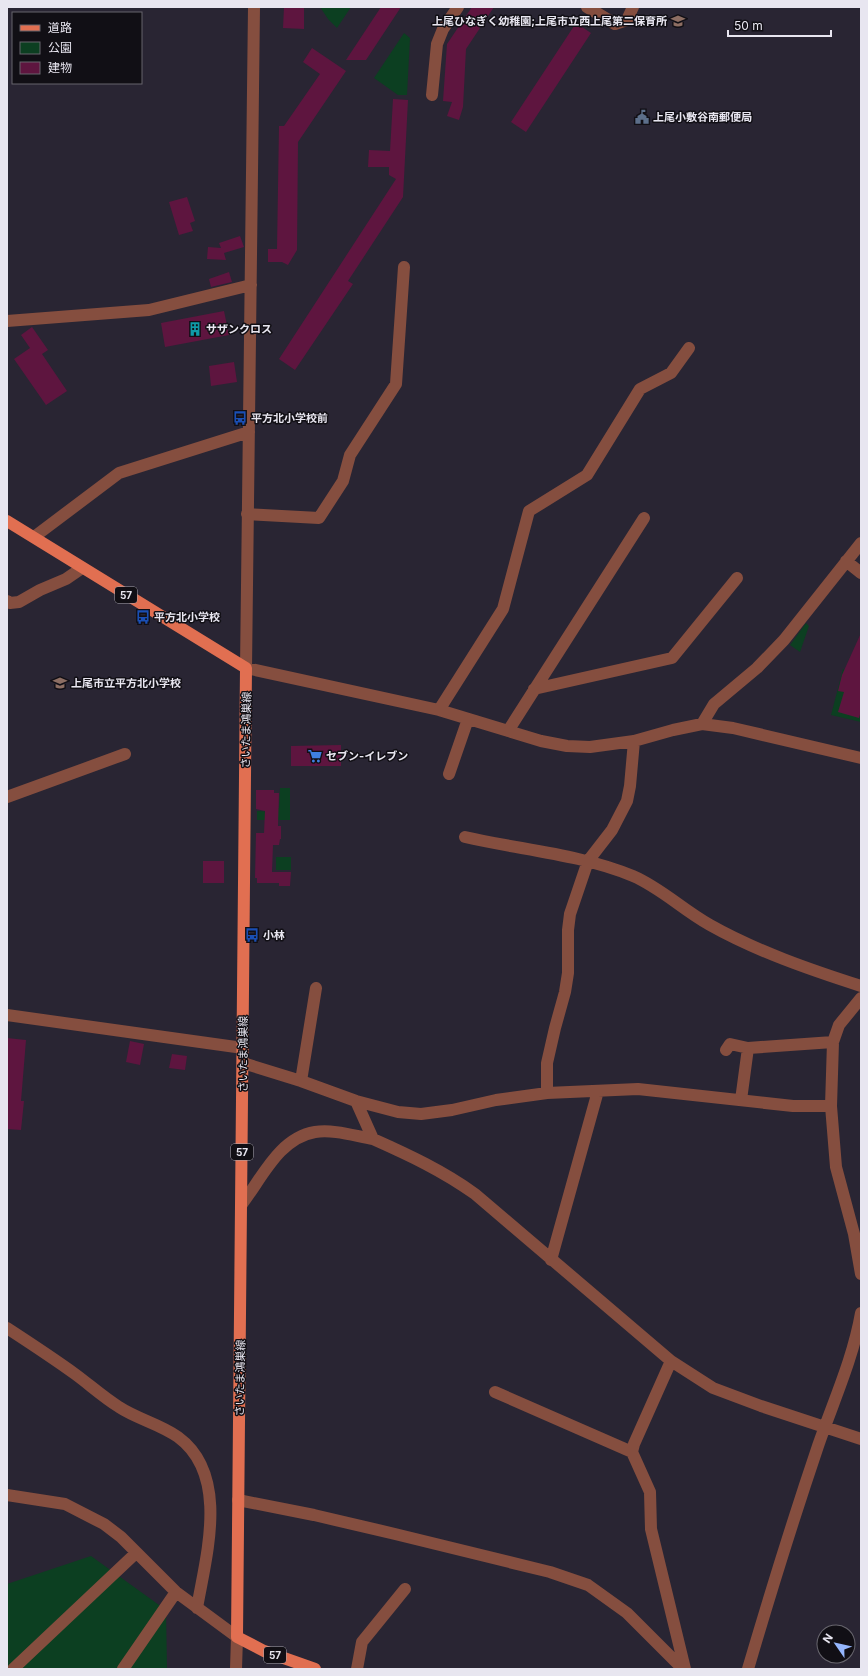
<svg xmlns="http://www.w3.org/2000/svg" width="868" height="1676" viewBox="0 0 868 1676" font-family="Inter,'Noto Sans JP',sans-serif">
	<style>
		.green { fill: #0c3f21 }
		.building { fill: #5e153f }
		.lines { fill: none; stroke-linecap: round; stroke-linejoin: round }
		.minor { stroke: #854e3f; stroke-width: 12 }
		.major { stroke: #e16f51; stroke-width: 12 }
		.labels { text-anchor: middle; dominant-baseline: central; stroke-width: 3; stroke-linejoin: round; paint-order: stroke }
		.shield { fill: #110f15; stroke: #a8a6ae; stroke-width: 1 }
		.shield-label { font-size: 10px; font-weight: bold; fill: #e8e6f0 }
		.poi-label { font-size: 11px; font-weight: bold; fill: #e8e6f0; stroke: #110f15; text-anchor: start }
		.street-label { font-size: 11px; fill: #e8e6f0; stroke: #110f15 }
	</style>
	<rect width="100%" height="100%" fill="#292533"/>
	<!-- green -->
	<path class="green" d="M 320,7 L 351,7 L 337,28 L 328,19 Z
		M 404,33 L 410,38 L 407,95 L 398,95 L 374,78 Z
		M 806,623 L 809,626 L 800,652 L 790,645 Z
		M 843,669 L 861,677 L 861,722 L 831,715 Z
		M 280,788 L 290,788 L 290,820 L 257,820 L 257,811 L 277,812 L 277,808 L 279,808 Z
		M 276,857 L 291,857 L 291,870 L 276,870 Z
		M 91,1556 L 166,1610 L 167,1669 L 7,1669 L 7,1584 Z"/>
	<!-- building -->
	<path class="building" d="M 284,7 L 304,7 L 304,29 L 283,28 Z
		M 381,7 L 401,7 L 366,60 L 346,60 Z
		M 472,7 L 494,7 L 466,49 L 463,107 L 459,120 L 447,116 L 452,102 L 443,101 L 447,44 Z
		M 576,23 L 591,33 L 526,132 L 511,122 Z
		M 312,48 L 346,71 L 298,142 L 297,250 L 288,265 L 282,262 L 268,262 L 268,249 L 277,249 L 279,126 L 284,126 L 320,74 L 303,62 Z
		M 393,99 L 408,100 L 403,197 L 348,281 L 353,284 L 295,370 L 279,359 L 396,179 L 389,175 L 389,167 L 368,167 L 369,150 L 390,151 Z
		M 187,197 L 195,221 L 190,223 L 193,231 L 179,235 L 169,202 Z
		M 240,236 L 244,247 L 224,253 L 226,260 L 207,259 L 208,247 L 221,248 L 219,243 Z
		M 229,272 L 232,282 L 211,287 L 209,279 Z
		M 224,311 L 229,335 L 165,347 L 161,323 Z
		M 32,327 L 48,350 L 42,354 L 67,391 L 46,405 L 14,359 L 30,348 L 21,335 Z
		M 234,362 L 237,382 L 211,386 L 209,366 Z
		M 861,633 L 861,711 L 859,718 L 838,712 L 844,692 L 838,691 L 842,675 Z
		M 341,745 L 341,766 L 291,766 L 291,746 Z
		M 256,790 L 274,790 L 274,793 L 279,793 L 278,826 L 281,826 L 281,839 L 280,839 L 279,845 L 273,845 L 272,872 L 291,872 L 290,886 L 279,886 L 279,883 L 257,883 L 257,878 L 255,878 L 256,833 L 264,833 L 265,811 L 256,809 Z
		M 203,861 L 224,861 L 224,883 L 203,883 Z
		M 7,1038 L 26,1040 L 21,1101 L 24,1101 L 21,1130 L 7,1129 Z
		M 130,1041 L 144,1044 L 140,1065 L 126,1062 Z
		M 172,1054 L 187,1056 L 185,1070 L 169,1068 Z"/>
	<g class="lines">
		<!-- minor -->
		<path class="minor" d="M 254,7 L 246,668 L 439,710 L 541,741 L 567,746 L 590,747 L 634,741 L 673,730 L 702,724 L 733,728 L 861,758
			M 587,7 L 615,24 L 627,20 L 633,7
			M 432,95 L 437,44 L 443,29 L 458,7
			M 7,321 L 149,310 L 251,285
			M 247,514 L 319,518 L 343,481 L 350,455 L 396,384 L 404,267
			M 34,537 L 119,473 L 249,432
			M 846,561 L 861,573
			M 7,601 L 10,603 L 19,602 L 40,590 L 66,579 L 82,568
			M 534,689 L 672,658 L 737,578
			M 439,710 L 503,609 L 529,511 L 587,475 L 640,389 L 671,373 L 689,348
			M 702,724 L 714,704 L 757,668 L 784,640 L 861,543
			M 508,731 L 644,518
			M 449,774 L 468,719
			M 7,797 L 125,754
			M 465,837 C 521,850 580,854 633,876 C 661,888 683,910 710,925 C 756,951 811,970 861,986
			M 861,998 L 839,1025 L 833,1042 L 831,1106 L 836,1167 L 854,1234 L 861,1274
			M 7,1015 L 243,1048
			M 726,1050 L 730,1044 L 748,1048 L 833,1042
			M 243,1063 L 301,1081 L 356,1101 L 398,1112 L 421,1114 L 452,1110 L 496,1100 L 547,1093 L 638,1089 L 793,1106 L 831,1106
			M 301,1081 L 316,988
			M 547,1093 L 547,1063 L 555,1028 L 565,992 L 568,973 L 568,930 L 570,914 L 588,861 L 612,830 L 627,801 L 630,786 L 634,741
			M 741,1100 L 748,1048
			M 356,1101 L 373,1139 C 409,1155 443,1171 475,1194 L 671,1361 L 713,1388 L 761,1406 L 861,1439
			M 242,1204 C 262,1178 279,1138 315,1132 C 333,1129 355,1136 373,1139
			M 551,1260 L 598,1091
			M 7,1328 C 30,1343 53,1358 75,1374 C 90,1385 103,1397 119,1407 C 137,1419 160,1424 178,1437 C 230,1475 206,1556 197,1608
			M 671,1361 L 634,1444 L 632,1452 L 650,1492 L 651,1529 L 685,1669
			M 495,1392 L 632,1452
			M 7,1495 L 65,1504 L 104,1524 L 121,1537 L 176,1592 L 237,1637 L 236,1669
			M 238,1500 L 314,1515 L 395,1534 L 550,1572 L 588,1585 L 627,1613 L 683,1669
			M 13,1669 L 136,1553
			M 123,1669 L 176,1592
			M 357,1669 L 362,1642 L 405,1589
			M 748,1669 C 770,1594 793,1520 818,1446 C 833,1402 853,1359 861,1313"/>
		<!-- major -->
		<path class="major" d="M 7,521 L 246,668 L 237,1637 L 264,1651 L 315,1669"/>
	</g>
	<!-- icons -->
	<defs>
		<symbol id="school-bare" viewBox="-9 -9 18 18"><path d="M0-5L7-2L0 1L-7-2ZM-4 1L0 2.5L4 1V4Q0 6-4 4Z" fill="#8d6e63" stroke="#110f15" stroke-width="2.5" paint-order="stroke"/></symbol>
		<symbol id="civic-bare" viewBox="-9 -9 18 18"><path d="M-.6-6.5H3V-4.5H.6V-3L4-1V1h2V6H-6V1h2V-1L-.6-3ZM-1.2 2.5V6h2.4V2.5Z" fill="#5c6f8a" stroke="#110f15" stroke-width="2.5" paint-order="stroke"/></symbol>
		<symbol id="building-bare" viewBox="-9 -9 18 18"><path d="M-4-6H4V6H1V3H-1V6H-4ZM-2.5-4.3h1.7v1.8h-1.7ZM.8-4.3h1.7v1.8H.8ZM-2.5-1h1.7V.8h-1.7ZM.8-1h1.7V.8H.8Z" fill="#0f9aa8" stroke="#110f15" stroke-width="2.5" paint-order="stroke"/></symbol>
		<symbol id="bus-bare" viewBox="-9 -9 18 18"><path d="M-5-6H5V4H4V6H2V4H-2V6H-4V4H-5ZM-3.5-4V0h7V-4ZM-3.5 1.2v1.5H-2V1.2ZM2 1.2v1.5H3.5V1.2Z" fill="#1a4fb4" stroke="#110f15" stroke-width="2.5" paint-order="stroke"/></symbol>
		<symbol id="supermarket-bare" viewBox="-9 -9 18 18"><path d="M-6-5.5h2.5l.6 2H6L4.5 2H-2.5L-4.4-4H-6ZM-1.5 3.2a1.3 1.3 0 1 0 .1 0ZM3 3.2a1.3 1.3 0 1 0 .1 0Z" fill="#3f7fe0" stroke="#110f15" stroke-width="2.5" paint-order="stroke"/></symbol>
	</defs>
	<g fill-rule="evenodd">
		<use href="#school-bare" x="668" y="11" width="20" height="20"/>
		<use href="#civic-bare" x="632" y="107" width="20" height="20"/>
		<use href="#building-bare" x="185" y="319" width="20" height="20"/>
		<use href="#bus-bare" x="230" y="408" width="20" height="20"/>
		<use href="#bus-bare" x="133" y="607" width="20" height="20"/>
		<use href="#school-bare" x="50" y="673" width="20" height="20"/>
		<use href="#supermarket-bare" x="305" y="746" width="20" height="20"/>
		<use href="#bus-bare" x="242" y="925" width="20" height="20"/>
	</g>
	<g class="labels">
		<!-- shield labels -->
		<g class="shield">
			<rect x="115" y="587" width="22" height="16" rx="3"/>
			<rect x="231" y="1144" width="22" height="16" rx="3"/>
			<rect x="264" y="1647" width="22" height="16" rx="3"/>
		</g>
		<g class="shield-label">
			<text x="126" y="595">57</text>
			<text x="242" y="1152">57</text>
			<text x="275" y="1655">57</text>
		</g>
		<!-- poi labels -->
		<g class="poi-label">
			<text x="667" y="21" text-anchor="end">上尾ひなぎく幼稚園;上尾市立西上尾第二保育所</text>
			<text x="653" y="117">上尾小敷谷南郵便局</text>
			<text x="206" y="329">サザンクロス</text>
			<text x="251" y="418">平方北小学校前</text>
			<text x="154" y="617">平方北小学校</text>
			<text x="71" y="683">上尾市立平方北小学校</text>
			<text x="326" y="756">セブン-イレブン</text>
			<text x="263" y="935">小林</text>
		</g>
		<!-- street labels -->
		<g class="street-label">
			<text transform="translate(246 730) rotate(-89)">さいたま鴻巣線</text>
			<text transform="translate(243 1054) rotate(-90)">さいたま鴻巣線</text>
			<text transform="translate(240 1378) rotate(-89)">さいたま鴻巣線</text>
		</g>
	</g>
	<!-- border -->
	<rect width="868" height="1676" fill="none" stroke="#e8e6f0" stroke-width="16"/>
	<!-- legend -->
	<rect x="12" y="12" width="130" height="72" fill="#110f15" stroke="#67656d"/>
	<rect x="20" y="25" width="20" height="6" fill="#e16f51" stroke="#67656d"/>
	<text x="48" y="32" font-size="12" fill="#e8e6f0">道路</text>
	<rect x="20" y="42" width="20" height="12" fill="#0c3f21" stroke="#67656d"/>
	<text x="48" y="52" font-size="12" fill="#e8e6f0">公園</text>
	<rect x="20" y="62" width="20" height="12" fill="#5e153f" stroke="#67656d"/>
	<text x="48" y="72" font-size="12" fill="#e8e6f0">建物</text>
	<!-- north arrow -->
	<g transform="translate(836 1644) rotate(304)"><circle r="19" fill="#110f15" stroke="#67656d"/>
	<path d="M0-3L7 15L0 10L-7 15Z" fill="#95b6fd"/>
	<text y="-6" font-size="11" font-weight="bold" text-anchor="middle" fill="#e8e6f0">N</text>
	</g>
	<!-- scale -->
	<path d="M728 30v6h103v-6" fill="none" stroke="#e8e6f0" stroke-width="2"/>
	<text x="734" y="30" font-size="12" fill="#e8e6f0" stroke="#110f15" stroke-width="3" paint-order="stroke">50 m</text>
</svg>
